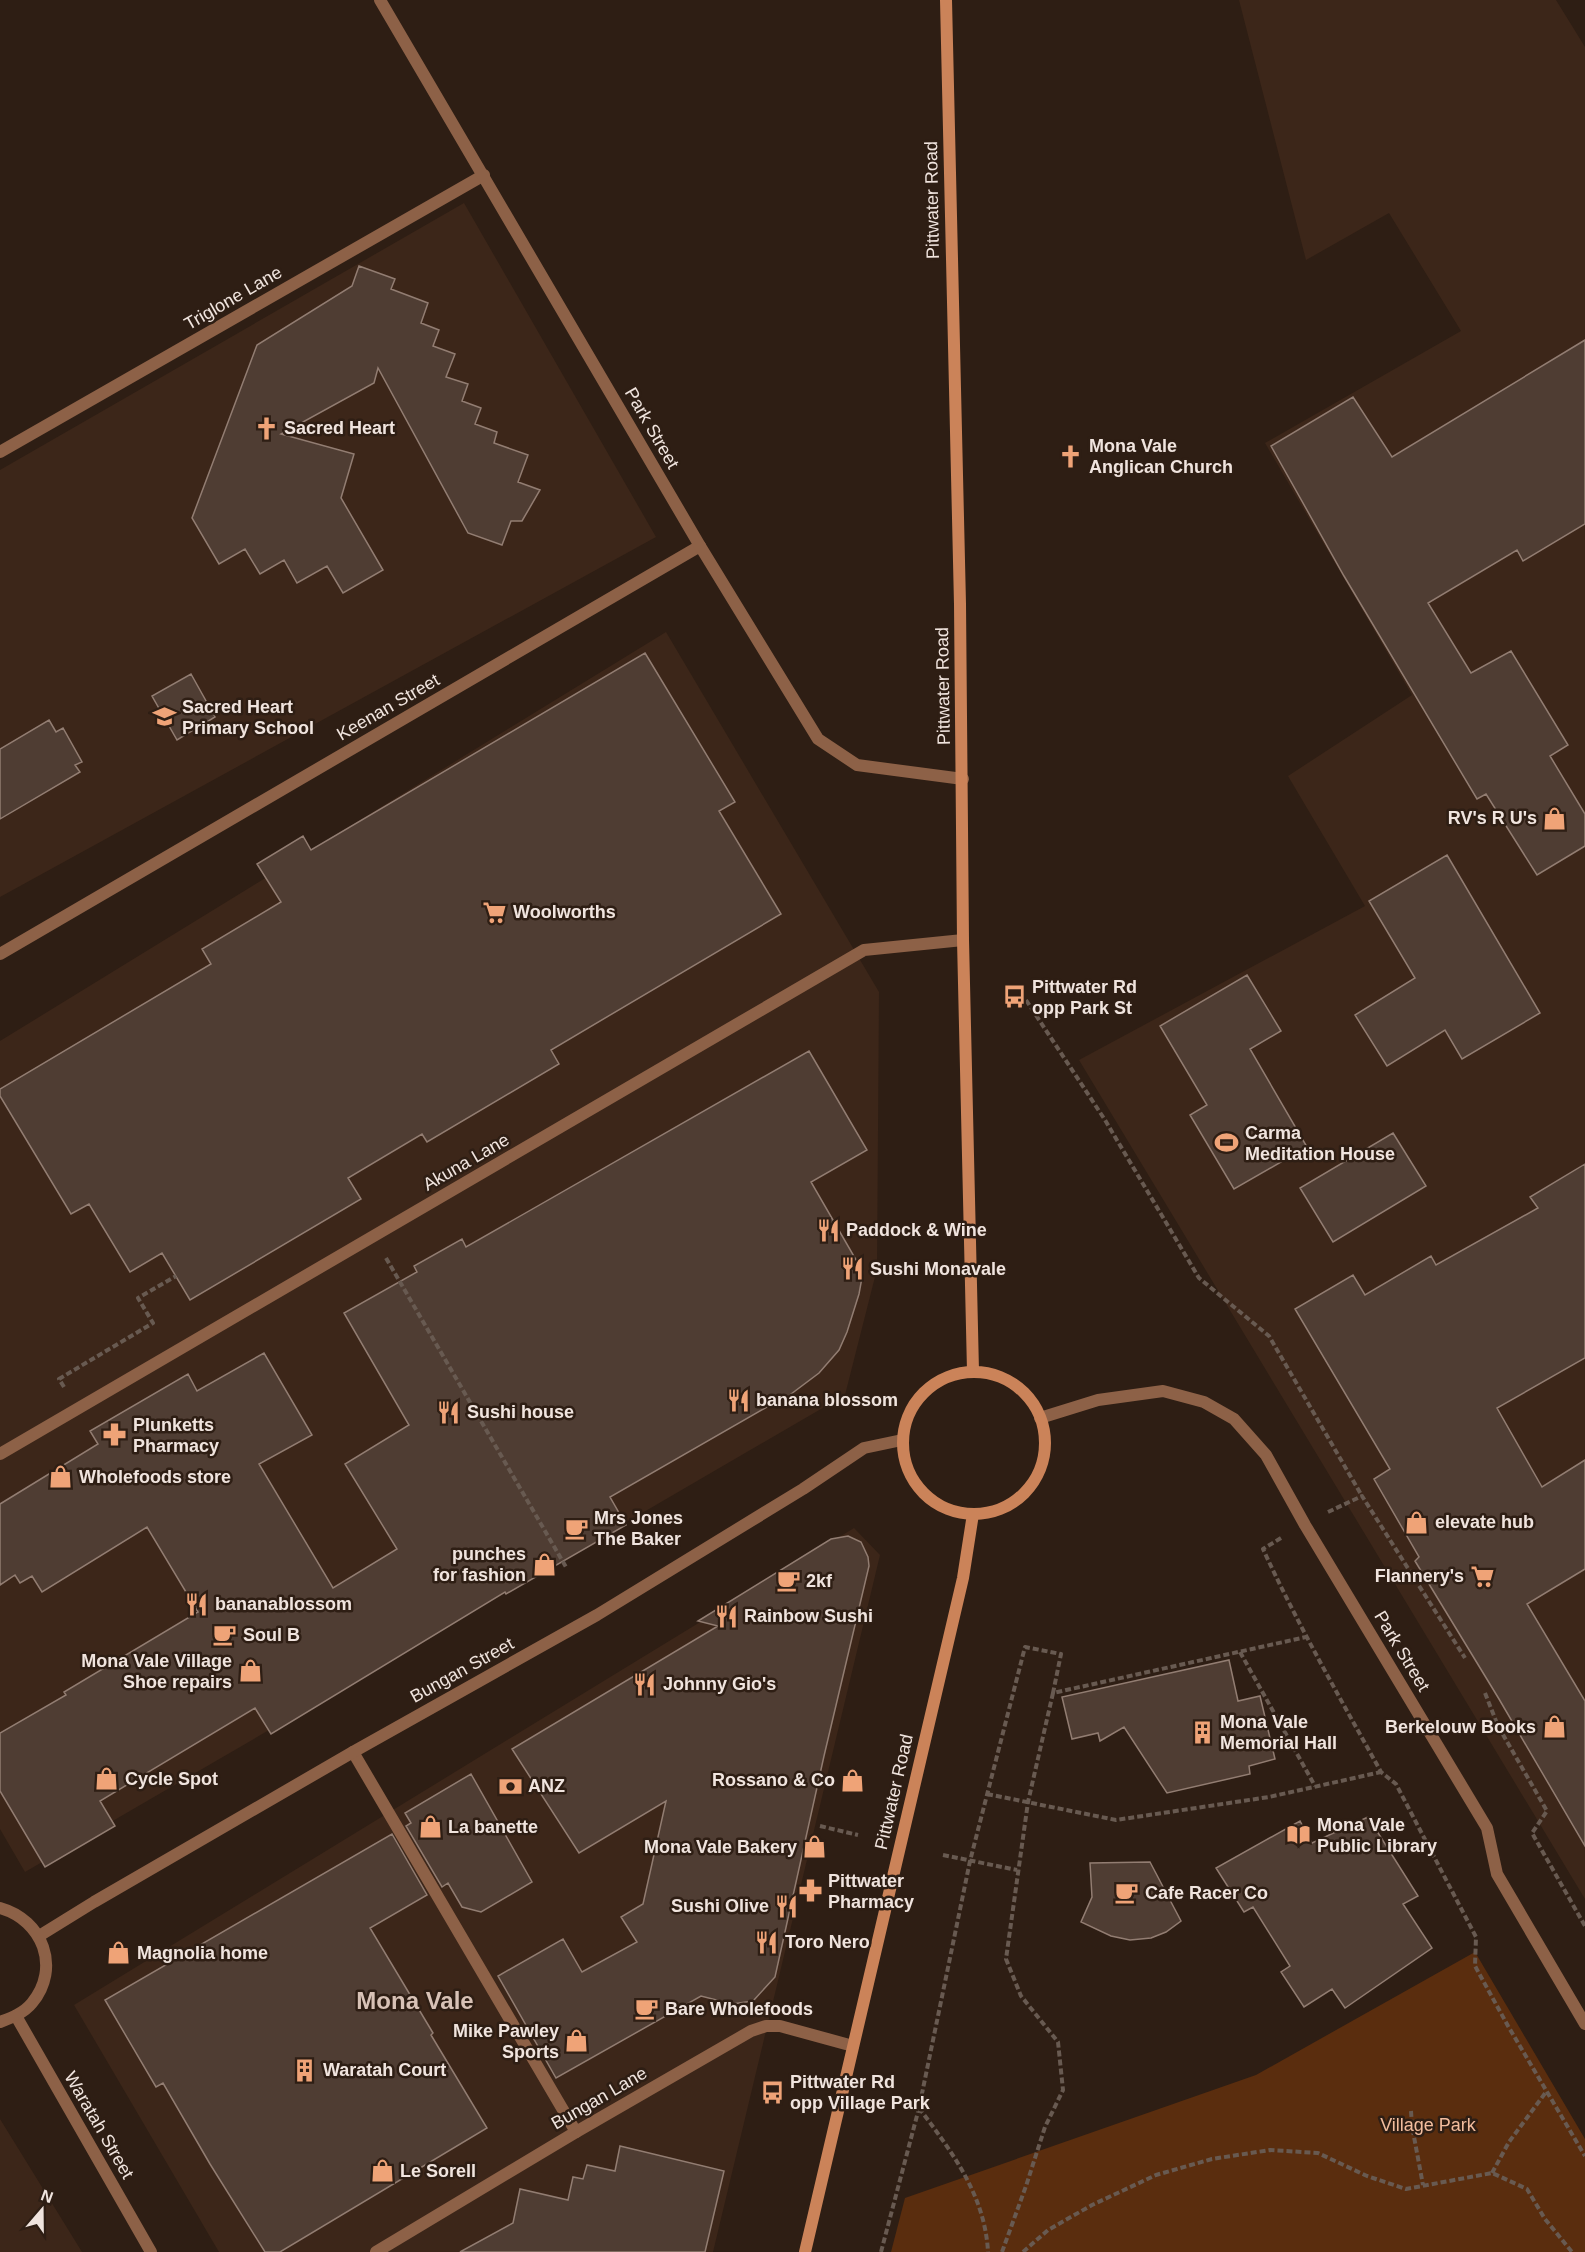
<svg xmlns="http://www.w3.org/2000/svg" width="1585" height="2252" viewBox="0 0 1585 2252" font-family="Arial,sans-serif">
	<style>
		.built { fill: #3c2619 }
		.green { fill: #5a2d0e }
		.building { fill: #4f3d33; stroke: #927d72; stroke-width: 1.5 }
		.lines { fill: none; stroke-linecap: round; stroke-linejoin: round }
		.path { stroke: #685a51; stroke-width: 4; stroke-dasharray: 6 3; stroke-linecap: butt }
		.service { stroke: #8d6147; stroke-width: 12 }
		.minor { stroke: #8d6147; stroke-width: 12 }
		.tertiary { stroke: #8d6147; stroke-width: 12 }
		.secondary { stroke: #cb8359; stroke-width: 12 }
		.labels { text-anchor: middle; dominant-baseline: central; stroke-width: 5; stroke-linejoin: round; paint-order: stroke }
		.street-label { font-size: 18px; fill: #f0e4de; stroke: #2e1e14 }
		.poi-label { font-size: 18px; font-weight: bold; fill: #f0e4de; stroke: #2e1e14; text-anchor: start }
		.park-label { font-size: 18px; fill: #f3bd9e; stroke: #2e1e14 }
		.district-label { font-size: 24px; font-weight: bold; fill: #d8c2b6; stroke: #2e1e14 }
	</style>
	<rect width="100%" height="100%" fill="#2e1e14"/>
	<!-- built -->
	<path class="built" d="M 1239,0 L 1556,0 L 1585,47 L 1585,1899 L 1079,1060 L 1365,906 L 1288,776 L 1412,695 L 1265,443 L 1461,331 L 1389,213 L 1306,260 Z
		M 464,203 L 656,537 L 0,897 L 0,470 Z
		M 666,632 L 879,992 L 877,1269 L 845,1395 L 25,1872 L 0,1829 L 0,1041 Z
		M 854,1528 L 880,1555 L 713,2252 L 219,2252 L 74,2005 Z
		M 0,2119 L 82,2252 L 0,2252 Z"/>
	<!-- green -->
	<path class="green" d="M 1475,1952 L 1585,2139 L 1585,2252 L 891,2252 L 905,2198 L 1256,2075 Z"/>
	<!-- building -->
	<path class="building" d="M 359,266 L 395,279 L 391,289 L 428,303 L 421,323 L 439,330 L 433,346 L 455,354 L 446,377 L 468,384 L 462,401 L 481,408 L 475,424 L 497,432 L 494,443 L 528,455 L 518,482 L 540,490 L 522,521 L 511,521 L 502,545 L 468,533 L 378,368 L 374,383 L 281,434 L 354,454 L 341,498 L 383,570 L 343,593 L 327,566 L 297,583 L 284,560 L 260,574 L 245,549 L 219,564 L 192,518 L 257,345 L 352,286 Z
		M 1585,340 L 1585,524 L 1523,561 L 1517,550 L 1428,603 L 1471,673 L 1511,651 L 1568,745 L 1550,756 L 1585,814 L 1585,846 L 1537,875 L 1486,794 L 1477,799 L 1344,576 L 1271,446 L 1353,397 L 1392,457 Z
		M 645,653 L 735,802 L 719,811 L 781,914 L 551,1050 L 559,1064 L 427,1142 L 422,1134 L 348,1178 L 361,1199 L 190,1300 L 162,1253 L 130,1272 L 89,1204 L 71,1214 L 0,1096 L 0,1089 L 211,964 L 202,949 L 281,902 L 257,864 L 303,836 L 311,850 Z
		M 191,674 L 215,717 L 177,740 L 152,696 Z
		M 49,720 L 56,732 L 63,728 L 82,762 L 75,765 L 80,772 L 0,819 L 0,749 Z
		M 1447,855 L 1540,1013 L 1462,1059 L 1445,1030 L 1387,1066 L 1355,1015 L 1415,978 L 1369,901 Z
		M 1247,975 L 1281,1031 L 1250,1049 L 1307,1147 L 1234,1189 L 1190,1115 L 1207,1105 L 1160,1026 Z
		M 809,1051 L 867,1150 L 811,1182 L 863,1272 L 859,1294 L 847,1332 L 839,1350 L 819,1373 L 787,1397 L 786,1396 L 610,1497 L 626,1525 L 506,1594 L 505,1592 L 271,1734 L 255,1708 L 100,1801 L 115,1826 L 45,1867 L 0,1791 L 0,1733 L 66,1695 L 64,1692 L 198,1612 L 147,1527 L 42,1592 L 32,1576 L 20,1583 L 15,1575 L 0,1585 L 0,1504 L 98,1444 L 90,1431 L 188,1374 L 197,1391 L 264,1353 L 312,1435 L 259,1464 L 333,1588 L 397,1549 L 345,1464 L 409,1425 L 344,1313 L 417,1272 L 414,1266 L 462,1239 L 466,1247 Z
		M 1393,1133 L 1426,1186 L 1333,1242 L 1300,1188 Z
		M 1585,1164 L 1585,1358 L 1497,1408 L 1542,1487 L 1585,1460 L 1585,1569 L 1527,1604 L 1585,1701 L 1585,1846 L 1499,1699 L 1415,1561 L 1419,1557 L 1374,1479 L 1390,1469 L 1295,1309 L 1353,1275 L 1365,1295 L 1431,1256 L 1436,1265 L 1538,1208 L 1530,1197 Z
		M 848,1536 L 861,1542 L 868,1557 L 869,1566 L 824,1756 L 775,1977 L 753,2001 L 732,2004 L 701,1996 L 556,2078 L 498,1976 L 563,1939 L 582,1972 L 637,1942 L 621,1917 L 643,1904 L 666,1801 L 579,1853 L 512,1749 L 718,1626 L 698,1621 L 831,1539 Z
		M 1229,1660 L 1238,1701 L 1260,1696 L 1275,1759 L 1249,1766 L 1250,1774 L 1167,1793 L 1124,1727 L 1100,1741 L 1098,1733 L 1072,1739 L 1062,1697 Z
		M 471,1774 L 532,1882 L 481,1912 L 462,1907 L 448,1883 L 442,1887 L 406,1826 L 411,1823 L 405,1813 Z
		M 1368,1817 L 1418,1896 L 1403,1904 L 1432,1948 L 1345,2008 L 1332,1989 L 1304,2007 L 1281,1972 L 1290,1966 L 1253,1907 L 1244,1912 L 1216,1868 L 1300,1821 L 1312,1843 Z
		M 392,1834 L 427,1895 L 370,1928 L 433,2033 L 431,2035 L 487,2128 L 280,2252 L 265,2252 L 210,2164 L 163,2083 L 156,2087 L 105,2000 Z
		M 1150,1862 L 1181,1921 L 1166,1932 L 1151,1938 L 1130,1940 L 1111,1936 L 1081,1922 L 1092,1897 L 1090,1863 Z
		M 620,2146 L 724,2171 L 705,2252 L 460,2252 L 513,2223 L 520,2189 L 568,2200 L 573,2177 L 583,2179 L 587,2165 L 615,2171 Z"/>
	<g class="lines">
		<!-- path -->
		<path class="path" d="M 1026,1000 L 1105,1120 L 1199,1278 L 1269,1336 L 1362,1496
			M 386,1258 L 566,1567
			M 64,1387 L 59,1379 L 153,1323 L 138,1298 L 176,1276
			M 1328,1512 L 1362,1496 L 1465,1658
			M 1281,1538 L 1263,1549 C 1298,1625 1340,1698 1381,1772 L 1396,1784 L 1476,1937 L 1475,1966 L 1508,2026 L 1585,2156
			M 1240,1652 L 1315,1786
			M 1485,1693 L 1498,1726 L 1547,1811 L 1532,1833 L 1585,1926
			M 987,1794 L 1116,1820 L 1269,1797 L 1381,1772
			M 820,1826 L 858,1835
			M 943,1855 L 1017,1870
			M 919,2108 C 952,2152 985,2195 988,2252
			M 1411,2111 L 1412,2126 L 1423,2185
			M 1492,2173 L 1509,2142 L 1546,2092
			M 881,2252 L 919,2108 L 970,1861 L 1025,1647 L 1061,1654 L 1053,1693 L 1306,1637
			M 1002,2252 L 1026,2186 L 1045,2127 L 1063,2090 L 1058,2042 L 1021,1996 L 1006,1959 L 1028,1802 L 1053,1693
			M 1023,2252 L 1048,2230 L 1092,2205 L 1156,2175 L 1212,2159 L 1270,2150 L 1318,2153 L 1367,2176 L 1406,2189 L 1492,2173 L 1527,2189 L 1545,2219 L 1572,2252"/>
		<!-- service -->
		<path class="service" d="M 0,452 L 484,175
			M 353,1752 L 576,2132"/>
		<!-- minor -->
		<path class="minor" d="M 0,954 L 700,546
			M 1040,1418 L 1098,1400 L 1163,1391 L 1204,1402 L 1234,1419 L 1266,1455 L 1305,1525 L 1487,1828 L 1497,1874 L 1585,2024
			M 0,1454 L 864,950 L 963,940
			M 0,1908 C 43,1920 61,1968 32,2003 C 24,2013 11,2018 0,2022
			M 39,1936 L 94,1902 L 353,1752 L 597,1615 L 803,1489 L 864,1448 L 902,1440
			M 16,2016 L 151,2252
			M 376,2252 L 576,2132 L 751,2031 L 766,2026 L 780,2026 L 853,2046"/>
		<!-- tertiary -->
		<path class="tertiary" d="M 380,0 L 700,546 L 818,739 L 857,765 L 963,779"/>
		<!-- secondary -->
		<path class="secondary" d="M 946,0 L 960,604 L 963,940 L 973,1371
			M903 1443a71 71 0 1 1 142 0a71 71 0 1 1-142 0Z
			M 805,2252 L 963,1578 L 973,1514"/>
	</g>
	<!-- icons -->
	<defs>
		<symbol id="church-bare" viewBox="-9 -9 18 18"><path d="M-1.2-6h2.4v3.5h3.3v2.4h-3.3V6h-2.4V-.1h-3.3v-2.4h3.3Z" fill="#efa377" stroke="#2e1e14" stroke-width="2.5" paint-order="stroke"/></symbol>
		<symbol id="school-bare" viewBox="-9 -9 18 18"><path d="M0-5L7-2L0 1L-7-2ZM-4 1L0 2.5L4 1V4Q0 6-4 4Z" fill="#efa377" stroke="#2e1e14" stroke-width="2.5" paint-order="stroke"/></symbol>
		<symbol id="shop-bare" viewBox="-9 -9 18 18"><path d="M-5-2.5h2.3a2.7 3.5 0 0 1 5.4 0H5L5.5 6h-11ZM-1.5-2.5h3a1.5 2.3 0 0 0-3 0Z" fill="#efa377" stroke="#2e1e14" stroke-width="2.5" paint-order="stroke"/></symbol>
		<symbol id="supermarket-bare" viewBox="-9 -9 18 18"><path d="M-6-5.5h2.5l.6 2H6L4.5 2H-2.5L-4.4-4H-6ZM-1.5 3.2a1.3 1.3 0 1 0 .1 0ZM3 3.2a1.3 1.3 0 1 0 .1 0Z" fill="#efa377" stroke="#2e1e14" stroke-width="2.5" paint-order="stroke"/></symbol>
		<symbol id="bus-bare" viewBox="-9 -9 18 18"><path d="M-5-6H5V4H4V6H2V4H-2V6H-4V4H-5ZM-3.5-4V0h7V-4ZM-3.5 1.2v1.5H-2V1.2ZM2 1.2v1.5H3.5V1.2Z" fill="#efa377" stroke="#2e1e14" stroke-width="2.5" paint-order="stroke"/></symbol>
		<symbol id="stadium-bare" viewBox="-9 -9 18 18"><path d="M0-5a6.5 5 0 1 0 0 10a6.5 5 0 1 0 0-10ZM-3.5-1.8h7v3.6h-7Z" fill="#efa377" stroke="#2e1e14" stroke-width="2.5" paint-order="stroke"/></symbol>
		<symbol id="restaurant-bare" viewBox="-9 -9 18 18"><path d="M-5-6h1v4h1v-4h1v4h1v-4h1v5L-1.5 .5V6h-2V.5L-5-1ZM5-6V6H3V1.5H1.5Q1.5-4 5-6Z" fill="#efa377" stroke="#2e1e14" stroke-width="2.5" paint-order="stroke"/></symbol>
		<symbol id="pharmacy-bare" viewBox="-9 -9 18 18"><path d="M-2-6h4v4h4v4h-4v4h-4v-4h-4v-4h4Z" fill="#efa377" stroke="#2e1e14" stroke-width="2.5" paint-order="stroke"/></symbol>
		<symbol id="cafe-bare" viewBox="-9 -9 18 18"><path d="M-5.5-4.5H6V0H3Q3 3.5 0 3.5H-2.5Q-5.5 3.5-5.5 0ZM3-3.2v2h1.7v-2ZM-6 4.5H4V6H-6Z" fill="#efa377" stroke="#2e1e14" stroke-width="2.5" paint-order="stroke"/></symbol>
		<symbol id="building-bare" viewBox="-9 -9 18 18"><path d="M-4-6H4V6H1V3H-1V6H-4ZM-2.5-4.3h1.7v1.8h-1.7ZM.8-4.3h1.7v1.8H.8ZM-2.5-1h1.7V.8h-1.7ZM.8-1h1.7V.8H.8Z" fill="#efa377" stroke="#2e1e14" stroke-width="2.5" paint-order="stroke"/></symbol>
		<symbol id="bank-bare" viewBox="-9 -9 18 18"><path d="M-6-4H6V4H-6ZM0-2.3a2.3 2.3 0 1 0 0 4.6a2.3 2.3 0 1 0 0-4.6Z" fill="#efa377" stroke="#2e1e14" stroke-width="2.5" paint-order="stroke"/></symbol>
		<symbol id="library-bare" viewBox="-9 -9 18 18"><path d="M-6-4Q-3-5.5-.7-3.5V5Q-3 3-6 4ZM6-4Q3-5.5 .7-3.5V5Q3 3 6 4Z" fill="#efa377" stroke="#2e1e14" stroke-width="2.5" paint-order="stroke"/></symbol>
	</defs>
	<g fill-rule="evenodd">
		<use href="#church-bare" x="250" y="412" width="33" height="33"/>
		<use href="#church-bare" x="1054" y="440" width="33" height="33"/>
		<use href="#school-bare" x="148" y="700" width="33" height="33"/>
		<use href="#shop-bare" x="1538" y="802" width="33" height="33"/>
		<use href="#supermarket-bare" x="478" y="896" width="33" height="33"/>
		<use href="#bus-bare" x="998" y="980" width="33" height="33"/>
		<use href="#stadium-bare" x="1210" y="1126" width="33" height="33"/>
		<use href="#restaurant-bare" x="812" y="1214" width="33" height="33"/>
		<use href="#restaurant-bare" x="836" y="1252" width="33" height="33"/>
		<use href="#restaurant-bare" x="722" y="1384" width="33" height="33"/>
		<use href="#restaurant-bare" x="432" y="1396" width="33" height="33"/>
		<use href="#pharmacy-bare" x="98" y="1418" width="33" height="33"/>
		<use href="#shop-bare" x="44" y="1460" width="33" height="33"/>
		<use href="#shop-bare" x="1400" y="1506" width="33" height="33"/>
		<use href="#cafe-bare" x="560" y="1512" width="33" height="33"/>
		<use href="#shop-bare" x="528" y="1548" width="33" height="33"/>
		<use href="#supermarket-bare" x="1466" y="1560" width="33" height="33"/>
		<use href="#cafe-bare" x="772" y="1564" width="33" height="33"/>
		<use href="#restaurant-bare" x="180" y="1588" width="33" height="33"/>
		<use href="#restaurant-bare" x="710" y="1600" width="33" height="33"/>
		<use href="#cafe-bare" x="208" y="1618" width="33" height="33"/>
		<use href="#shop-bare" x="234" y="1654" width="33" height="33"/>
		<use href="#restaurant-bare" x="628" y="1668" width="33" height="33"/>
		<use href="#shop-bare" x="1538" y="1710" width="33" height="33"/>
		<use href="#building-bare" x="1186" y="1716" width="33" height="33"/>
		<use href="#shop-bare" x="90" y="1762" width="33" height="33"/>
		<use href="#shop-bare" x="836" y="1764" width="33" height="33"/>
		<use href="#bank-bare" x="494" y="1770" width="33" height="33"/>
		<use href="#shop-bare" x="414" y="1810" width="33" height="33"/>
		<use href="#library-bare" x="1282" y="1818" width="33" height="33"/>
		<use href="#shop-bare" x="798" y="1830" width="33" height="33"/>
		<use href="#pharmacy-bare" x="794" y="1874" width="33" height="33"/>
		<use href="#cafe-bare" x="1110" y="1876" width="33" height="33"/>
		<use href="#restaurant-bare" x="770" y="1890" width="33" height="33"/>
		<use href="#restaurant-bare" x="750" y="1926" width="33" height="33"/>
		<use href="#shop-bare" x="102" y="1936" width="33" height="33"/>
		<use href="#cafe-bare" x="630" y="1992" width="33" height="33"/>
		<use href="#shop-bare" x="560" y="2024" width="33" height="33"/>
		<use href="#building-bare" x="288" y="2054" width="33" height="33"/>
		<use href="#bus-bare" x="756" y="2076" width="33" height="33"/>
		<use href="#shop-bare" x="366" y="2154" width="33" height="33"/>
	</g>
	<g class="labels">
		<!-- street labels -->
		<g class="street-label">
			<text transform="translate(932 200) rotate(-91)">Pittwater Road</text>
			<text transform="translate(233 298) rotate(-30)">Triglone Lane</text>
			<text transform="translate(652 428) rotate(60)">Park Street</text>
			<text transform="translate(943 686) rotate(-91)">Pittwater Road</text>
			<text transform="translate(388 707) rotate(-30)">Keenan Street</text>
			<text transform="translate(466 1162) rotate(-30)">Akuna Lane</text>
			<text transform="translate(1402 1651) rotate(59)">Park Street</text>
			<text transform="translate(462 1670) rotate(-29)">Bungan Street</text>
			<text transform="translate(894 1792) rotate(-77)">Pittwater Road</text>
			<text transform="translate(599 2098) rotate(-30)">Bungan Lane</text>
			<text transform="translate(99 2125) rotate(60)">Waratah Street</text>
		</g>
		<!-- poi labels -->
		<g class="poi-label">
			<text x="284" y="428">Sacred Heart</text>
			<text x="1089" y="446">Mona Vale<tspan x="1089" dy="21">Anglican Church</tspan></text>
			<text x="182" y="707">Sacred Heart<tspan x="182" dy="21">Primary School</tspan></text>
			<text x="1537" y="818" text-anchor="end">RV's R U's</text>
			<text x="513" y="912">Woolworths</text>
			<text x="1032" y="987">Pittwater Rd<tspan x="1032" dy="21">opp Park St</tspan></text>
			<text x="1245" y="1133">Carma<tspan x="1245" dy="21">Meditation House</tspan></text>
			<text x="846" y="1230">Paddock &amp; Wine</text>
			<text x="870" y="1269">Sushi Monavale</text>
			<text x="756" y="1400">banana blossom</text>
			<text x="467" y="1412">Sushi house</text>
			<text x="133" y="1425">Plunketts<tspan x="133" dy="21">Pharmacy</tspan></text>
			<text x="79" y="1477">Wholefoods store</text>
			<text x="594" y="1518">Mrs Jones<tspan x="594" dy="21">The Baker</tspan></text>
			<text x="1435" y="1522">elevate hub</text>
			<text x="526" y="1554" text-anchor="end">punches<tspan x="526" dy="21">for fashion</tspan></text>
			<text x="1464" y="1576" text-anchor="end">Flannery's</text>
			<text x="806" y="1581">2kf</text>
			<text x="215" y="1604">bananablossom</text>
			<text x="744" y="1616">Rainbow Sushi</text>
			<text x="243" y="1635">Soul B</text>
			<text x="232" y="1661" text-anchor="end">Mona Vale Village<tspan x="232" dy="21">Shoe repairs</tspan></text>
			<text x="663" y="1684">Johnny Gio's</text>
			<text x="1220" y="1722">Mona Vale<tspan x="1220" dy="21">Memorial Hall</tspan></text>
			<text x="1536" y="1727" text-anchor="end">Berkelouw Books</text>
			<text x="125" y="1779">Cycle Spot</text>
			<text x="835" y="1780" text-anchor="end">Rossano &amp; Co</text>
			<text x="528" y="1786">ANZ</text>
			<text x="1317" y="1825">Mona Vale<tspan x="1317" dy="21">Public Library</tspan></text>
			<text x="448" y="1827">La banette</text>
			<text x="797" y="1847" text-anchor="end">Mona Vale Bakery</text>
			<text x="828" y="1881">Pittwater<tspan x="828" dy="21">Pharmacy</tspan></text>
			<text x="1145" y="1893">Cafe Racer Co</text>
			<text x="769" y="1906" text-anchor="end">Sushi Olive</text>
			<text x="785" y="1942">Toro Nero</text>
			<text x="137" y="1953">Magnolia home</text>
			<text x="665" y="2009">Bare Wholefoods</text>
			<text x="559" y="2031" text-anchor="end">Mike Pawley<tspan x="559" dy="21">Sports</tspan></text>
			<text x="323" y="2070">Waratah Court</text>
			<text x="790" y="2082">Pittwater Rd<tspan x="790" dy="21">opp Village Park</tspan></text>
			<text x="400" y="2171">Le Sorell</text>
		</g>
		<!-- park labels -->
		<g class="park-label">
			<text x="1428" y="2125">Village Park</text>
		</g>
		<!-- district labels -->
		<g class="district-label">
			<text x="415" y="2000">Mona Vale</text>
		</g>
	</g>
	<!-- north arrow -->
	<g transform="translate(42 2210) rotate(20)" stroke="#2e1e14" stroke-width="4.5" paint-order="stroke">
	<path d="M0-4.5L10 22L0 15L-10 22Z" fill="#f0e4de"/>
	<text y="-9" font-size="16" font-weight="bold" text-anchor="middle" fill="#f0e4de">N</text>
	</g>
</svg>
